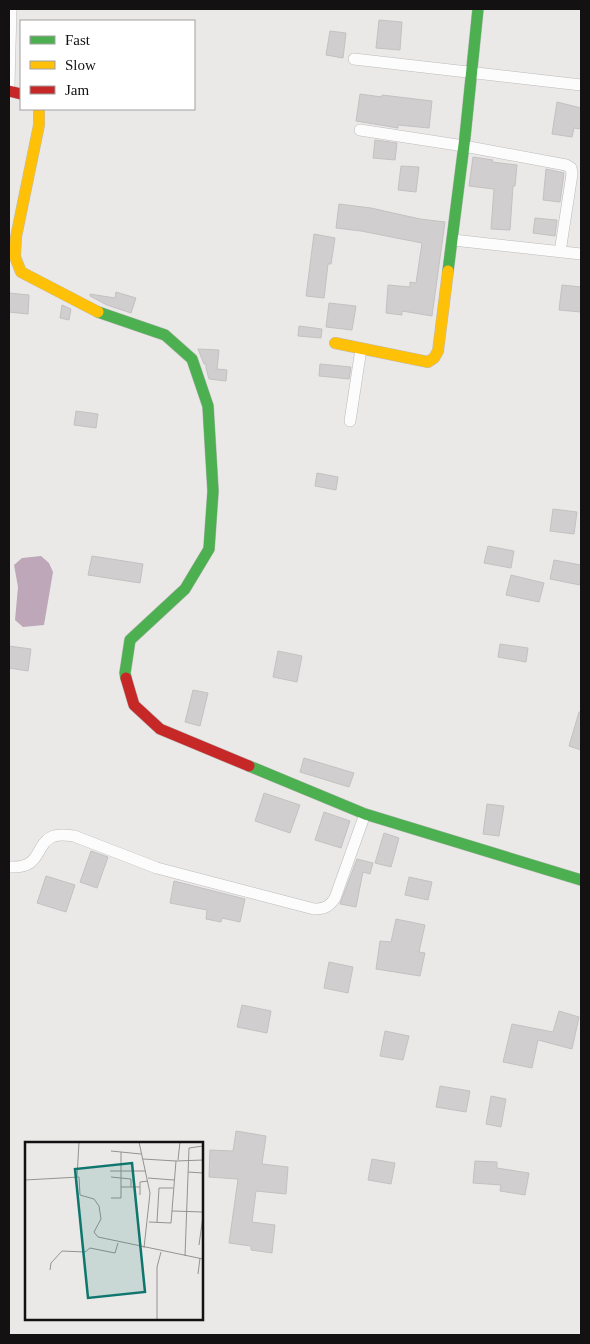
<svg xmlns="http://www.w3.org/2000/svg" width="590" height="1344" viewBox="0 0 590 1344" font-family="'Times New Roman',serif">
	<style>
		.water { fill: #bda7b8 }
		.building { fill: #d0cece; stroke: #c3c1c1 }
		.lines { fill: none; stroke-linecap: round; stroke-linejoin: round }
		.street-casing { stroke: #bcbbba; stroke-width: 12 }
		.fast-casing { stroke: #bcbbba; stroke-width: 12 }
		.slow-casing { stroke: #bcbbba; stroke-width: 12 }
		.jam-casing { stroke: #bcbbba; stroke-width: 12 }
		.street { stroke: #fcfcfc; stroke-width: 11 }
		.fast { stroke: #4caf50; stroke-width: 11 }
		.slow { stroke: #ffc107; stroke-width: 11 }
		.jam { stroke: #c62828; stroke-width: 11 }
		.inset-road { fill: none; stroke: #959392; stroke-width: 1 }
		.view { fill: #0f766e; fill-opacity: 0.15; stroke: #0f766e; stroke-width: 2.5 }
		.inset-edge { fill: none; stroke: #131111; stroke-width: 2.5 }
	</style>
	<rect width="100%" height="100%" fill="#ebe9e8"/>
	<!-- water -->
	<path class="water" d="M 41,556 L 49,563 L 53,572 L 44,625 L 23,627 L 15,620 L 18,587 L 14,565 L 22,558 Z"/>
	<!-- building -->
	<path class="building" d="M 379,20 L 402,22 L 400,50 L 376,48 Z
		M 330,31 L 346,33 L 343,58 L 326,55 Z
		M 360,94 L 382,97 L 382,95 L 432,101 L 429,128 L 398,125 L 398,128 L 356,121 Z
		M 557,102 L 581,108 L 581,129 L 574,128 L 572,137 L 552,134 Z
		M 375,140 L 397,143 L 395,160 L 373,158 Z
		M 473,157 L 493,160 L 492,162 L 517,165 L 515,186 L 513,186 L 510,230 L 491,229 L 494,189 L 469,186 Z
		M 401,166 L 419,167 L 416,192 L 398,190 Z
		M 546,169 L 564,173 L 560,202 L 543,200 Z
		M 339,204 L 371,208 L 420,219 L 445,222 L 432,316 L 402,311 L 402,315 L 386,313 L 388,285 L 410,287 L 410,282 L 416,283 L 422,243 L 361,231 L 336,228 Z
		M 535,218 L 557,220 L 555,236 L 533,233 Z
		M 314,234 L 335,238 L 331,264 L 328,264 L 324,298 L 306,296 Z
		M 562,285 L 581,287 L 581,312 L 559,310 Z
		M 116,292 L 136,298 L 131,313 L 107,305 L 90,296 L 90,294 L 115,298 Z
		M 9,293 L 29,295 L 28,314 L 9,312 Z
		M 329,303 L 356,306 L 352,330 L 326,327 Z
		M 62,305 L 71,309 L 69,320 L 60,318 Z
		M 299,326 L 322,329 L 321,338 L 298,336 Z
		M 198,349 L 219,350 L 217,369 L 227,370 L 226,381 L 209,379 L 206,368 L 206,364 L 204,364 Z
		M 320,364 L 351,367 L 349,379 L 319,376 Z
		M 76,411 L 98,414 L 96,428 L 74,425 Z
		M 317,473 L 338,477 L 336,490 L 315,486 Z
		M 553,509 L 577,512 L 574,534 L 550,531 Z
		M 488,546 L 514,551 L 511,568 L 484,563 Z
		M 92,556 L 143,564 L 140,583 L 88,575 Z
		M 554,560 L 581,565 L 580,585 L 550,579 Z
		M 511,575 L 544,583 L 539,602 L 506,595 Z
		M 500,644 L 528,648 L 526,662 L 498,657 Z
		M 9,646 L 31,649 L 28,671 L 9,668 Z
		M 278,651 L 302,656 L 297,682 L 273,677 Z
		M 193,690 L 208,693 L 200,726 L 185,722 Z
		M 579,712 L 581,712 L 581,750 L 569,746 Z
		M 304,758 L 354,773 L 349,787 L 300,772 Z
		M 264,793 L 300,805 L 290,833 L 255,821 Z
		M 487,804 L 504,806 L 499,836 L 483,834 Z
		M 324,812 L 350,821 L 341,848 L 315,840 Z
		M 384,833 L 399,838 L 391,867 L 375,863 Z
		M 91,851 L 108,857 L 97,888 L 80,882 Z
		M 357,859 L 373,863 L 370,874 L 363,872 L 356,907 L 340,904 Z
		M 46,876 L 75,885 L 66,912 L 37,903 Z
		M 409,877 L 432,882 L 428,900 L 405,895 Z
		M 174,881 L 245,899 L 240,922 L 222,918 L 221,922 L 206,919 L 207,910 L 170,903 Z
		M 396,919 L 425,925 L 419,952 L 425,953 L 420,976 L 376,969 L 380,941 L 391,942 Z
		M 329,962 L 353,967 L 348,993 L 324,988 Z
		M 242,1005 L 271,1011 L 267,1033 L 237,1027 Z
		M 559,1011 L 579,1017 L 572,1049 L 538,1040 L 532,1068 L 503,1062 L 512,1024 L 553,1032 Z
		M 385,1031 L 409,1036 L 403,1060 L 380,1056 Z
		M 440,1086 L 470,1091 L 466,1112 L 436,1107 Z
		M 491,1096 L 506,1099 L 501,1127 L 486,1124 Z
		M 236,1131 L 266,1136 L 262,1164 L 288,1167 L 286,1194 L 256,1191 L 252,1222 L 275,1225 L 272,1253 L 251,1250 L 251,1246 L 229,1243 L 238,1179 L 209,1177 L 210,1150 L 233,1151 Z
		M 372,1159 L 395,1163 L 391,1184 L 368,1180 Z
		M 475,1161 L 497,1162 L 497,1168 L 529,1173 L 525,1195 L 500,1191 L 501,1185 L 473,1183 Z"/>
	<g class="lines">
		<defs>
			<path id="street" d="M 354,59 L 581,85
				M 9,85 L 11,9
				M 360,130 L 464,146 L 566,165 L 571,168 L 572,174 L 560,252
				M 453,240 L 581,254
				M 350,421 L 361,349
				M 9,867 C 44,869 33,844 54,836 C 61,834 67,835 74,836 L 157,868 L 314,909 C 324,909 329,907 335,898 L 365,814"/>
			<path id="fast" d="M 448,271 L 465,137 L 478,9
				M 98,312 L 165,335 L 192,359 L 208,406 L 213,491 L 209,549 L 185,589 L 130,640 L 125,673 L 126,678
				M 249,766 L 365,814 L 581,880"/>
			<path id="slow" d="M 39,109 L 39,125 L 16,237 L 15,257 L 21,272 L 98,312
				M 335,343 L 428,362 L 434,358 L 438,351 L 448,271"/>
			<path id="jam" d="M 9,91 L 21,94
				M 126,678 L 134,705 L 160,729 L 249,766"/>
		</defs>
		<!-- street casing -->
		<use href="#street" class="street-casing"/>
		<!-- fast casing -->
		<use href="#fast" class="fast-casing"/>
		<!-- slow casing -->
		<use href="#slow" class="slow-casing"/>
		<!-- jam casing -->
		<use href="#jam" class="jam-casing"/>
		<!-- street -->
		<use href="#street" class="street"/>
		<!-- fast -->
		<use href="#fast" class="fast"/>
		<!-- slow -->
		<use href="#slow" class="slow"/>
		<!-- jam -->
		<use href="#jam" class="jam"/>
	</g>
	<!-- overview -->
	<g transform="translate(25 1142)">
		<rect width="178" height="178" fill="#ebe9e8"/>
		<path class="inset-road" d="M 114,0 L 125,51 L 119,106M 86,9 L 116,12M 118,17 L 151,19M 153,18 L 155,0M 85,29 L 121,29M 163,30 L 178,31M 52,35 L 54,0M 86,35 L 106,37 L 106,45M 123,36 L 149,38M 0,38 L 54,35 L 55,53 L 69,57 L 74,64 L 76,77 L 69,90 L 73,95 L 178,117M 96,45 L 115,45M 115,53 L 115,40 L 123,39M 86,56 L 96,56 L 96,10M 147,69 L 178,70M 124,80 L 146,81 L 151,19 L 178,18M 132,80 L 134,46 L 148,46M 174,103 L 178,74M 160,114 L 164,6 L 178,4M 25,128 L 26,121 L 37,109 L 60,110 L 65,106 L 90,111 L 93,101M 173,132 L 175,116M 132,177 L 132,125 L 136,110"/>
		<path class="view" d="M 107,21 L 120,150 L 63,156 L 50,27 Z"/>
		<rect width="178" height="178" class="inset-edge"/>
	</g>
	<!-- border -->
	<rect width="590" height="1344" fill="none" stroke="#131111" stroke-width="20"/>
	<!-- legend -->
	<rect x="20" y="20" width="175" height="90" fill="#ffffff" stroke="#a1a0a0"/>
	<rect x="30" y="36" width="25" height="8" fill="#4caf50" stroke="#a1a0a0"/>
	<text x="65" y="45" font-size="15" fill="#131111">Fast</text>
	<rect x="30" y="61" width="25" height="8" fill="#ffc107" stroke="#a1a0a0"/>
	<text x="65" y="70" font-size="15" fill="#131111">Slow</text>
	<rect x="30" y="86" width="25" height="8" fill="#c62828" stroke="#a1a0a0"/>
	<text x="65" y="95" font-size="15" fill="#131111">Jam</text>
</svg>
